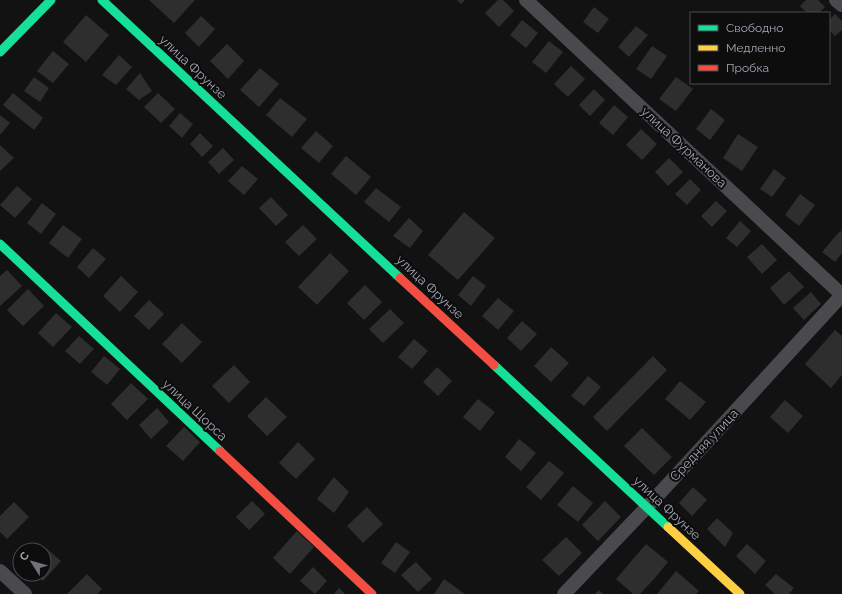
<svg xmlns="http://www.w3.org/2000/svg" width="842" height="594" viewBox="0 0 842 594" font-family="Raleway,sans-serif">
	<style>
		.building { fill: #2e2e2f }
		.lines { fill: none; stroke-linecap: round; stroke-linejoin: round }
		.street { stroke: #4a4a4e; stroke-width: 14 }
		.fast { stroke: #16e098; stroke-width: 9 }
		.slow { stroke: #ffcf43; stroke-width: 9 }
		.jam { stroke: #f24e42; stroke-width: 9 }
		.labels { text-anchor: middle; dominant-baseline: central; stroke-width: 4; stroke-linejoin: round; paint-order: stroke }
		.street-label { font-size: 13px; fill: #a4a6b2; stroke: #0d0d0e }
	</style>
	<rect width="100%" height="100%" fill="#121213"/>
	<!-- building -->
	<path class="building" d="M 149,0 L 195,0 L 174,23 Z
		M 457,0 L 465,0 L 461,4 Z
		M 498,0 L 503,0 L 514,11 L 499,27 L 485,13 Z
		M 806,0 L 818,0 L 825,7 L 819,13 L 807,13 L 800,6 Z
		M 594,7 L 609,19 L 598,33 L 583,22 Z
		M 835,14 L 842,21 L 842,30 L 835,36 L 829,30 L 829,20 Z
		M 86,15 L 109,35 L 86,62 L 63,42 Z
		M 201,16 L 215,29 L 199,47 L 185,33 Z
		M 522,20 L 538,33 L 526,48 L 510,35 Z
		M 636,26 L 648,35 L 629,57 L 618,47 Z
		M 549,41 L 563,52 L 546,73 L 532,62 Z
		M 227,44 L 244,61 L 228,79 L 210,61 Z
		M 652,46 L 667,56 L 651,79 L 636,69 Z
		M 53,51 L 69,64 L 53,83 L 37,71 Z
		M 119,55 L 132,67 L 116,85 L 102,75 Z
		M 571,66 L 585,79 L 568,97 L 554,84 Z
		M 260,68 L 279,84 L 259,107 L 240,90 Z
		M 140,73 L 152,91 L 139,100 L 126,89 Z
		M 34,77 L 49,88 L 40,102 L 24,91 Z
		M 676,77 L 693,89 L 676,111 L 659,99 Z
		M 594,89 L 605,100 L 590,116 L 579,105 Z
		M 13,93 L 43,118 L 34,130 L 3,105 Z
		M 158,93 L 175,109 L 161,123 L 144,107 Z
		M 280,98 L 307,119 L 292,137 L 266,115 Z
		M 614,105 L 628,117 L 613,135 L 599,123 Z
		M 711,109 L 725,120 L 710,140 L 696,129 Z
		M 180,113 L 193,124 L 182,138 L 169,126 Z
		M 0,115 L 10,123 L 1,134 L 0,133 Z
		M 641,129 L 657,144 L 642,160 L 626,145 Z
		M 316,131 L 333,146 L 319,163 L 301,148 Z
		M 200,133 L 213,146 L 202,157 L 190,144 Z
		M 738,134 L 758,147 L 742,171 L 723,158 Z
		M 0,145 L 14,158 L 0,171 Z
		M 223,148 L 234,160 L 219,174 L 208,162 Z
		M 346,156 L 371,177 L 356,195 L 331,174 Z
		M 669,158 L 683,172 L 668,186 L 655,172 Z
		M 242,166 L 258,179 L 244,195 L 228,181 Z
		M 774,169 L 786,178 L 772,197 L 760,189 Z
		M 690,179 L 701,190 L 687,205 L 675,194 Z
		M 17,186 L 32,199 L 15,218 L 0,205 Z
		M 376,188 L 401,207 L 389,222 L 364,202 Z
		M 800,194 L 815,205 L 799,226 L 785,215 Z
		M 271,197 L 288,215 L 276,226 L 259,208 Z
		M 716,201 L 727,211 L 712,227 L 701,216 Z
		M 42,203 L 56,214 L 41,234 L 27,223 Z
		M 464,212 L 495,238 L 458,280 L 428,255 Z
		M 409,218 L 423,231 L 410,248 L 393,236 Z
		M 740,221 L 751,231 L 737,247 L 726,238 Z
		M 63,225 L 82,239 L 68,258 L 49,243 Z
		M 303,225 L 317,239 L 299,256 L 285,242 Z
		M 840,231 L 842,232 L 842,253 L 835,262 L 822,252 Z
		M 762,244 L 777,260 L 762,274 L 747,257 Z
		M 93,248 L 106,259 L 89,278 L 77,267 Z
		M 330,253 L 349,271 L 317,305 L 298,287 Z
		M 7,270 L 22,286 L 0,306 L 0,276 Z
		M 789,271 L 804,287 L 784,305 L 770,288 Z
		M 121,276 L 138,292 L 120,312 L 103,296 Z
		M 473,276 L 486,286 L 471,306 L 458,295 Z
		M 365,285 L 382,302 L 364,320 L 347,303 Z
		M 28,289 L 44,306 L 23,326 L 7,310 Z
		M 811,292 L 821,304 L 804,320 L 793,308 Z
		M 498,298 L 514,311 L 498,330 L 482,316 Z
		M 149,300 L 164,314 L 149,330 L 134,316 Z
		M 390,309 L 404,323 L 383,343 L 369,329 Z
		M 56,313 L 72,327 L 53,347 L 38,333 Z
		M 522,321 L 537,334 L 521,351 L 507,338 Z
		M 182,323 L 202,342 L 182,363 L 162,344 Z
		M 835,330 L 842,336 L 842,375 L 831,388 L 805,364 Z
		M 79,336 L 94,349 L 80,364 L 65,351 Z
		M 414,339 L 428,351 L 412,369 L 398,357 Z
		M 551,347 L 569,363 L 551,382 L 534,366 Z
		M 104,356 L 120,369 L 107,385 L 91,372 Z
		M 653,356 L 667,370 L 607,431 L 593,417 Z
		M 234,365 L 250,382 L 229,403 L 212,386 Z
		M 437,367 L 452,381 L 438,396 L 423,382 Z
		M 588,376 L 601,387 L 584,406 L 571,396 Z
		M 680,381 L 706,402 L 690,420 L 665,399 Z
		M 131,383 L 148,399 L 127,420 L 111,404 Z
		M 266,397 L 287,417 L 267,436 L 247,416 Z
		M 478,399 L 495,412 L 480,431 L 463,417 Z
		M 785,400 L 803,416 L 788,433 L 770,417 Z
		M 157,408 L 169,422 L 151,439 L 139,425 Z
		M 184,427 L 200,442 L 183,461 L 166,446 Z
		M 642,428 L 672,457 L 654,475 L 624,446 Z
		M 519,439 L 536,453 L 521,471 L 505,457 Z
		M 298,442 L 315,459 L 296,479 L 279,463 Z
		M 549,461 L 564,473 L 541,500 L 526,487 Z
		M 334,477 L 349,492 L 334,513 L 317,499 Z
		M 573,486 L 593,503 L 578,522 L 557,505 Z
		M 693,487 L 707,500 L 692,516 L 679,503 Z
		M 252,501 L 265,514 L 249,530 L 236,517 Z
		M 605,501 L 621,517 L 598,541 L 582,525 Z
		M 14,502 L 29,517 L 7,539 L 0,532 L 0,516 Z
		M 367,507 L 383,524 L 363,543 L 347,526 Z
		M 717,518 L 733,533 L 725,547 L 707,529 Z
		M 297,531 L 314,547 L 290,574 L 273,558 Z
		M 566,537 L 582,553 L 559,576 L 542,560 Z
		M 396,542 L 410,552 L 395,573 L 381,563 Z
		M 646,544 L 668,562 L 654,579 L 640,594 L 633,594 L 616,579 Z
		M 747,544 L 766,561 L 755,574 L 736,556 Z
		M 46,548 L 61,561 L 43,581 L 35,574 L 44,574 L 44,551 Z
		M 416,562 L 432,579 L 418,592 L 401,575 Z
		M 313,567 L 327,581 L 315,594 L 300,581 Z
		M 676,571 L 699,591 L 696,594 L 657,594 Z
		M 87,574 L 102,589 L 97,594 L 67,594 Z
		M 776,574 L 794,588 L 789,594 L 775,594 L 765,585 Z
		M 444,579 L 465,594 L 434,594 Z
		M 339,588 L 345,594 L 334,594 Z
		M 599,590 L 603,594 L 595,594 Z"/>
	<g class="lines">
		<!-- street -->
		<path class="street" d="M 526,0 L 842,295
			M 836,0 L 842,5
			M 0,571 L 25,594
			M 564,594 L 647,507 L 842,295"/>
		<!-- fast -->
		<path class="fast" d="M 102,0 L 400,278
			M 0,52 L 51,0
			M 0,244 L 220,451
			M 494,365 L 668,527"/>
		<!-- slow -->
		<path class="slow" d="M 668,527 L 740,594"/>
		<!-- jam -->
		<path class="jam" d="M 400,278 L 494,365
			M 220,451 L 372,594"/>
	</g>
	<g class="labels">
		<!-- street labels -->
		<g class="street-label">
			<text transform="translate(193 67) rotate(43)">улица Фрунзе</text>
			<text transform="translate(684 147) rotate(43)">улица Фурманова</text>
			<text transform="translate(430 287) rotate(43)">улица Фрунзе</text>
			<text transform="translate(195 410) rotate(43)">улица Щорса</text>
			<text transform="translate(704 445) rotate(-47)">Средняя улица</text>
			<text transform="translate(667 508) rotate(43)">улица Фрунзе</text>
		</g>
	</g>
	<!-- legend -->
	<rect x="690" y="12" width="140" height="72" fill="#0d0d0e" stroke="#494a50"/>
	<rect x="698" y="25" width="20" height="6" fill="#16e098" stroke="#494a50"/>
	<text x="726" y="32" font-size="12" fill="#a4a6b2">Свободно</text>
	<rect x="698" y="45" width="20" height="6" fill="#ffcf43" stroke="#494a50"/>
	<text x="726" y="52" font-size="12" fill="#a4a6b2">Медленно</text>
	<rect x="698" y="65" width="20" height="6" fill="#f24e42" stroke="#494a50"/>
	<text x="726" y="72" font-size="12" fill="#a4a6b2">Пробка</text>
	<!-- north arrow -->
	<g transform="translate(32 562) rotate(307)"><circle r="19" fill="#0d0d0e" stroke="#494a50"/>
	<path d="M0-3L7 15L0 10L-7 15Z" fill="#71727a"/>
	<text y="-6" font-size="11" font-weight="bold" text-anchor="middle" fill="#a4a6b2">С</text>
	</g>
</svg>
